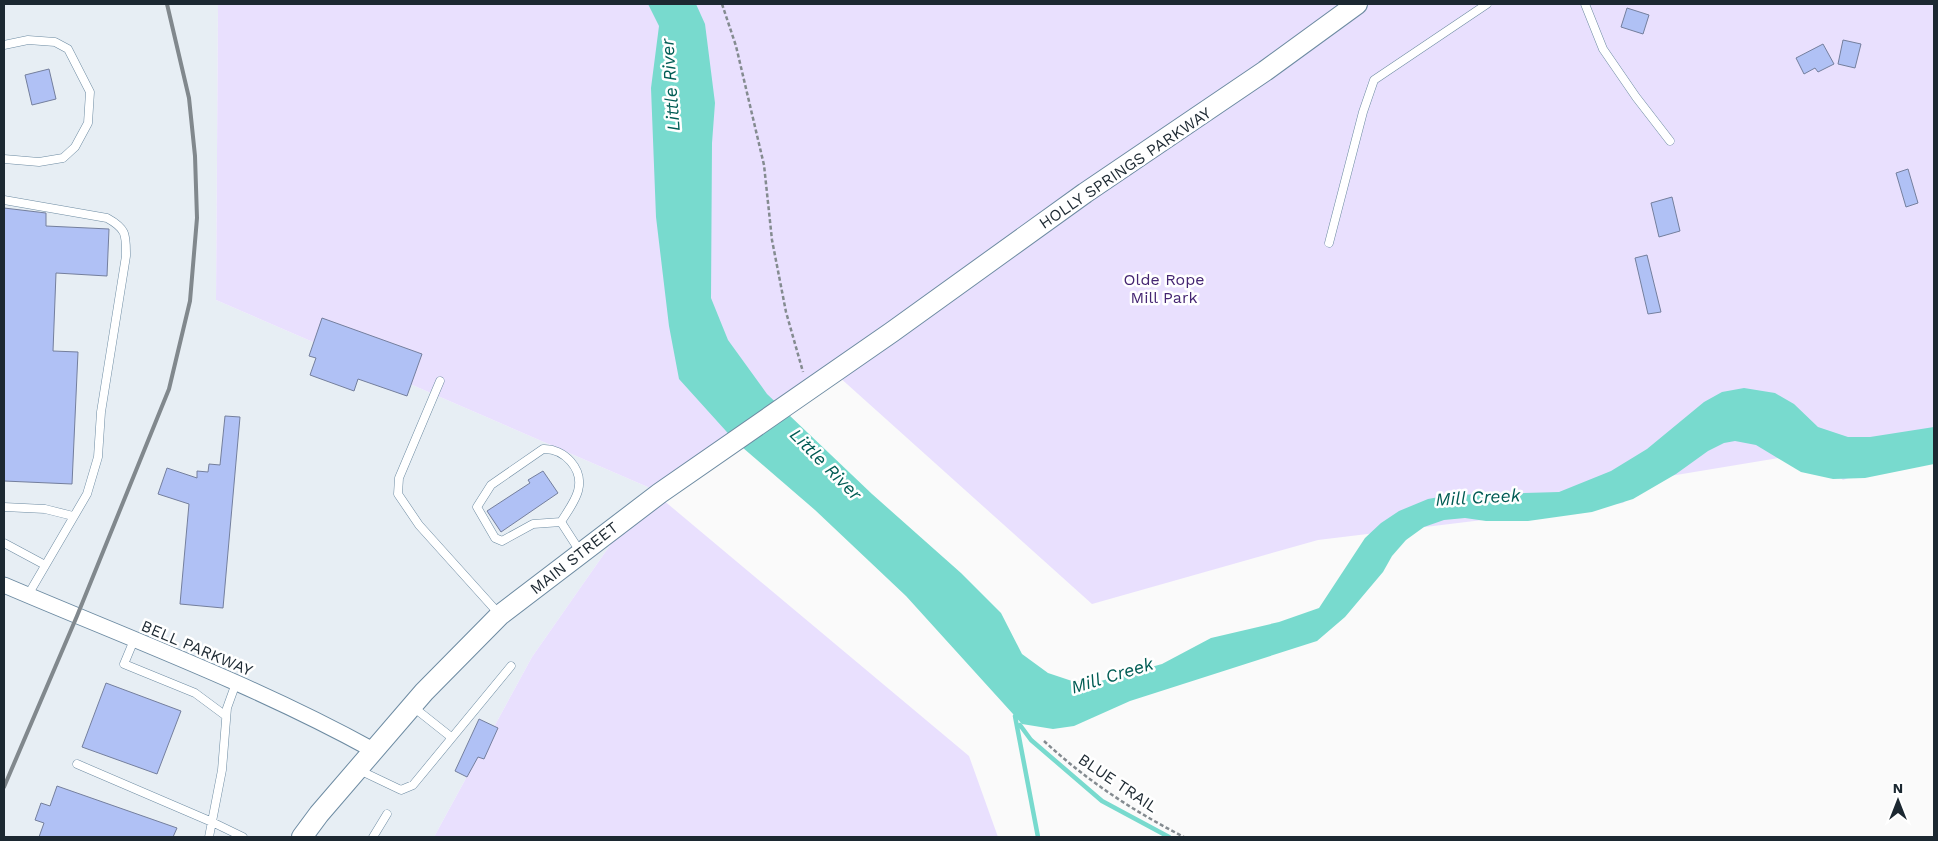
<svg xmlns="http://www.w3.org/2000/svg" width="1938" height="841" viewBox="0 0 1938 841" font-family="'Work Sans',sans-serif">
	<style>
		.built { fill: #e7eef4 }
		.green { fill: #e9e0fe }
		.water { fill: #78dace }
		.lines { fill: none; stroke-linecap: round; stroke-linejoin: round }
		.stream { stroke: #78dace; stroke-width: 4.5 }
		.building { fill: #b0c1f5; stroke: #747f9d }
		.service-casing { stroke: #6d8ba2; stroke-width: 9 }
		.minor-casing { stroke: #6d8ba2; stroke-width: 17 }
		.secondary-casing { stroke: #6d8ba2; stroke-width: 22 }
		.path { stroke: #848b90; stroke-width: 2.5; stroke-dasharray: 4 2.5; stroke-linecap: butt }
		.service { stroke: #fff; stroke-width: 8 }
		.minor { stroke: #fff; stroke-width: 15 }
		.secondary { stroke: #fff; stroke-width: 20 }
		.rail { stroke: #81888d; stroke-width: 4 }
		.labels { text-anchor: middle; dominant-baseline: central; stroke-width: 5; stroke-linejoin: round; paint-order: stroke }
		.street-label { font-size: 16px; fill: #1c2831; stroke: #fff }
		.park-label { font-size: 16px; fill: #452672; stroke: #fff }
		.water-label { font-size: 18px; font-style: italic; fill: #005c54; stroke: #fff }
	</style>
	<rect width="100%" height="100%" fill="#fafafa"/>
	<!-- built -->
	<path class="built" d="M 4,4 L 218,4 L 216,300 L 650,488 L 532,657 L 434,837 L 4,837 Z"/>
	<!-- green -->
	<path class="green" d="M 218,4 L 1934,4 L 1934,447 L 1843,480 L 1808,453 L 1652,479 L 1623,503 L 1318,540 L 1092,604 L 828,367 L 650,489 L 969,756 L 998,837 L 434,837 L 532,657 L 650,488 L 216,300 Z"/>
	<!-- water -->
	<path class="water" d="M 648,4 L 696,4 L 705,24 L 715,103 L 712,143 L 711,298 L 728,340 L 767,394 L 872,494 L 961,573 L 1001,613 L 1022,654 L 1048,673 L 1072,681 L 1097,682 L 1162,664 L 1211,638 L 1279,622 L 1319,608 L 1365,538 L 1381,523 L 1399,511 L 1428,499 L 1450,495 L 1559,492 L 1611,471 L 1647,449 L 1704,402 L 1722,392 L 1744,388 L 1775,393 L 1794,404 L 1818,427 L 1848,437 L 1870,437 L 1934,427 L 1934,464 L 1865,478 L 1833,479 L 1801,472 L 1756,445 L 1735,441 L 1724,443 L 1708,451 L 1676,474 L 1633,499 L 1592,512 L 1528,521 L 1486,521 L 1465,518 L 1444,520 L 1424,527 L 1406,540 L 1392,556 L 1383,572 L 1345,617 L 1317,641 L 1130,701 L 1074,726 L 1053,729 L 1022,724 L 906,596 L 815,510 L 735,441 L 679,379 L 669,326 L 656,217 L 651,88 L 659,26 Z"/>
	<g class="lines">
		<!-- stream -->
		<path class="stream" d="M 1018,713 L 1015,716 L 1038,837
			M 1020,725 L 1031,740 L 1102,801 L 1169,837"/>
	</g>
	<!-- building -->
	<path class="building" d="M 1627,8 L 1649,15 L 1643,34 L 1621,27 Z
		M 1843,40 L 1861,44 L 1855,68 L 1838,64 Z
		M 1823,44 L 1834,64 L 1818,72 L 1815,68 L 1804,74 L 1796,58 Z
		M 49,69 L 56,99 L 32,105 L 25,75 Z
		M 1908,169 L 1918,203 L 1906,207 L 1896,173 Z
		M 1672,197 L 1680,231 L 1659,237 L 1651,203 Z
		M 4,208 L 46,213 L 46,226 L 109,229 L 107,276 L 56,273 L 53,351 L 78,352 L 72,484 L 4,481 Z
		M 1647,255 L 1661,312 L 1648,314 L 1635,258 Z
		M 322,318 L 422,354 L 407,396 L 358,379 L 354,391 L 310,375 L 316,358 L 309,356 Z
		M 225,416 L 240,417 L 223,608 L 180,604 L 189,504 L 158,494 L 167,468 L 197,478 L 197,471 L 208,472 L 209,464 L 220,465 Z
		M 543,471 L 558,493 L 501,532 L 487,511 L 530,483 L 528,480 Z
		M 106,683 L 181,711 L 157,774 L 82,747 Z
		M 479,719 L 498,728 L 484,759 L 478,757 L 467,777 L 455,771 Z
		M 57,786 L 177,828 L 173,837 L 39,837 L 44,823 L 35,820 L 41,803 L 50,806 Z"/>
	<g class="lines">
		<defs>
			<path id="service" d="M 1585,4 L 1603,49 L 1636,97 L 1670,141
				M 4,45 L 28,40 L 55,42 L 68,49 L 90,92 L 88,123 L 75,147 L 63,158 L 39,162 L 4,159
				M 4,200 L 107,218 C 127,229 126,235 126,256 L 101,412 L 98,457 L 87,494 L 28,595
				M 1329,243 L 1363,112 L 1374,80 L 1487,4
				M 440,381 L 399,478 L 398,494 L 419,525 L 500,615
				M 4,507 L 45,509 L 73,516
				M 561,522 L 533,524 L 502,541 L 495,538 L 477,507 L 491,485 L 543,449 C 564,448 584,469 578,491 C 575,502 567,512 561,522 L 581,553
				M 4,543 L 45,565
				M 134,640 L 124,664 L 195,693 L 226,716
				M 412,706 L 451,737
				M 77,764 L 212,822 L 243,837
				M 359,770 L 401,790 L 413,785 L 511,666
				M 209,837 L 222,770 L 227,708 L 236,683
				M 373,837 L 387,814"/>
			<path id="minor" d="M 4,585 C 128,638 255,685 373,750"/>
			<path id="secondary" d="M 302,837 L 319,814 L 424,692 L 500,615 L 660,493 L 892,332 L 1085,193 L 1265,71 L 1357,4"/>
		</defs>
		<!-- service casing -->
		<use href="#service" class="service-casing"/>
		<!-- minor casing -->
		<use href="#minor" class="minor-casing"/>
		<!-- secondary casing -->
		<use href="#secondary" class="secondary-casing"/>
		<!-- path -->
		<path class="path" d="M 722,4 L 736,46 L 764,165 L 772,240 L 786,312 L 803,372
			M 1044,741 C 1086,780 1133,811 1184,837"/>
		<!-- service -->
		<use href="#service" class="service"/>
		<!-- minor -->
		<use href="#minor" class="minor"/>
		<!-- secondary -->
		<use href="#secondary" class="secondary"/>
		<!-- rail -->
		<path class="rail" d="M 4,787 L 77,616 L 169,389 L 190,301 L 197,218 L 195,156 L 189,98 L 167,4"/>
	</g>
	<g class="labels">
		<!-- street labels -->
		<g class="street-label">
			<text transform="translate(1125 168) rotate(-34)">HOLLY SPRINGS PARKWAY</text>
			<text transform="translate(574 558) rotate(-38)">MAIN STREET</text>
			<text transform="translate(197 648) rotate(23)">BELL PARKWAY</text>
			<text transform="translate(1118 783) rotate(34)">BLUE TRAIL</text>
		</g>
		<!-- park labels -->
		<g class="park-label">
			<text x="1164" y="279">Olde Rope<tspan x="1164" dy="18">Mill Park</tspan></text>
		</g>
		<!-- water labels -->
		<g class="water-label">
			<text transform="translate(670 85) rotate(-94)">Little River</text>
			<text transform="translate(826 464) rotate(45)">Little River</text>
			<text transform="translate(1478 497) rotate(-3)">Mill Creek</text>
			<text transform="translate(1112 675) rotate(-17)">Mill Creek</text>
		</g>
	</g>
	<!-- border -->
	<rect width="1938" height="841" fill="none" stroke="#1c2831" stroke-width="10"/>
	<!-- north arrow -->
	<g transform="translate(1898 801)" stroke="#ffffff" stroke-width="4" paint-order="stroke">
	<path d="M0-4L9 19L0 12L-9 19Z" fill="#1c2831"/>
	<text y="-8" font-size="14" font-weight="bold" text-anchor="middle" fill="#1c2831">N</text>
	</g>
</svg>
